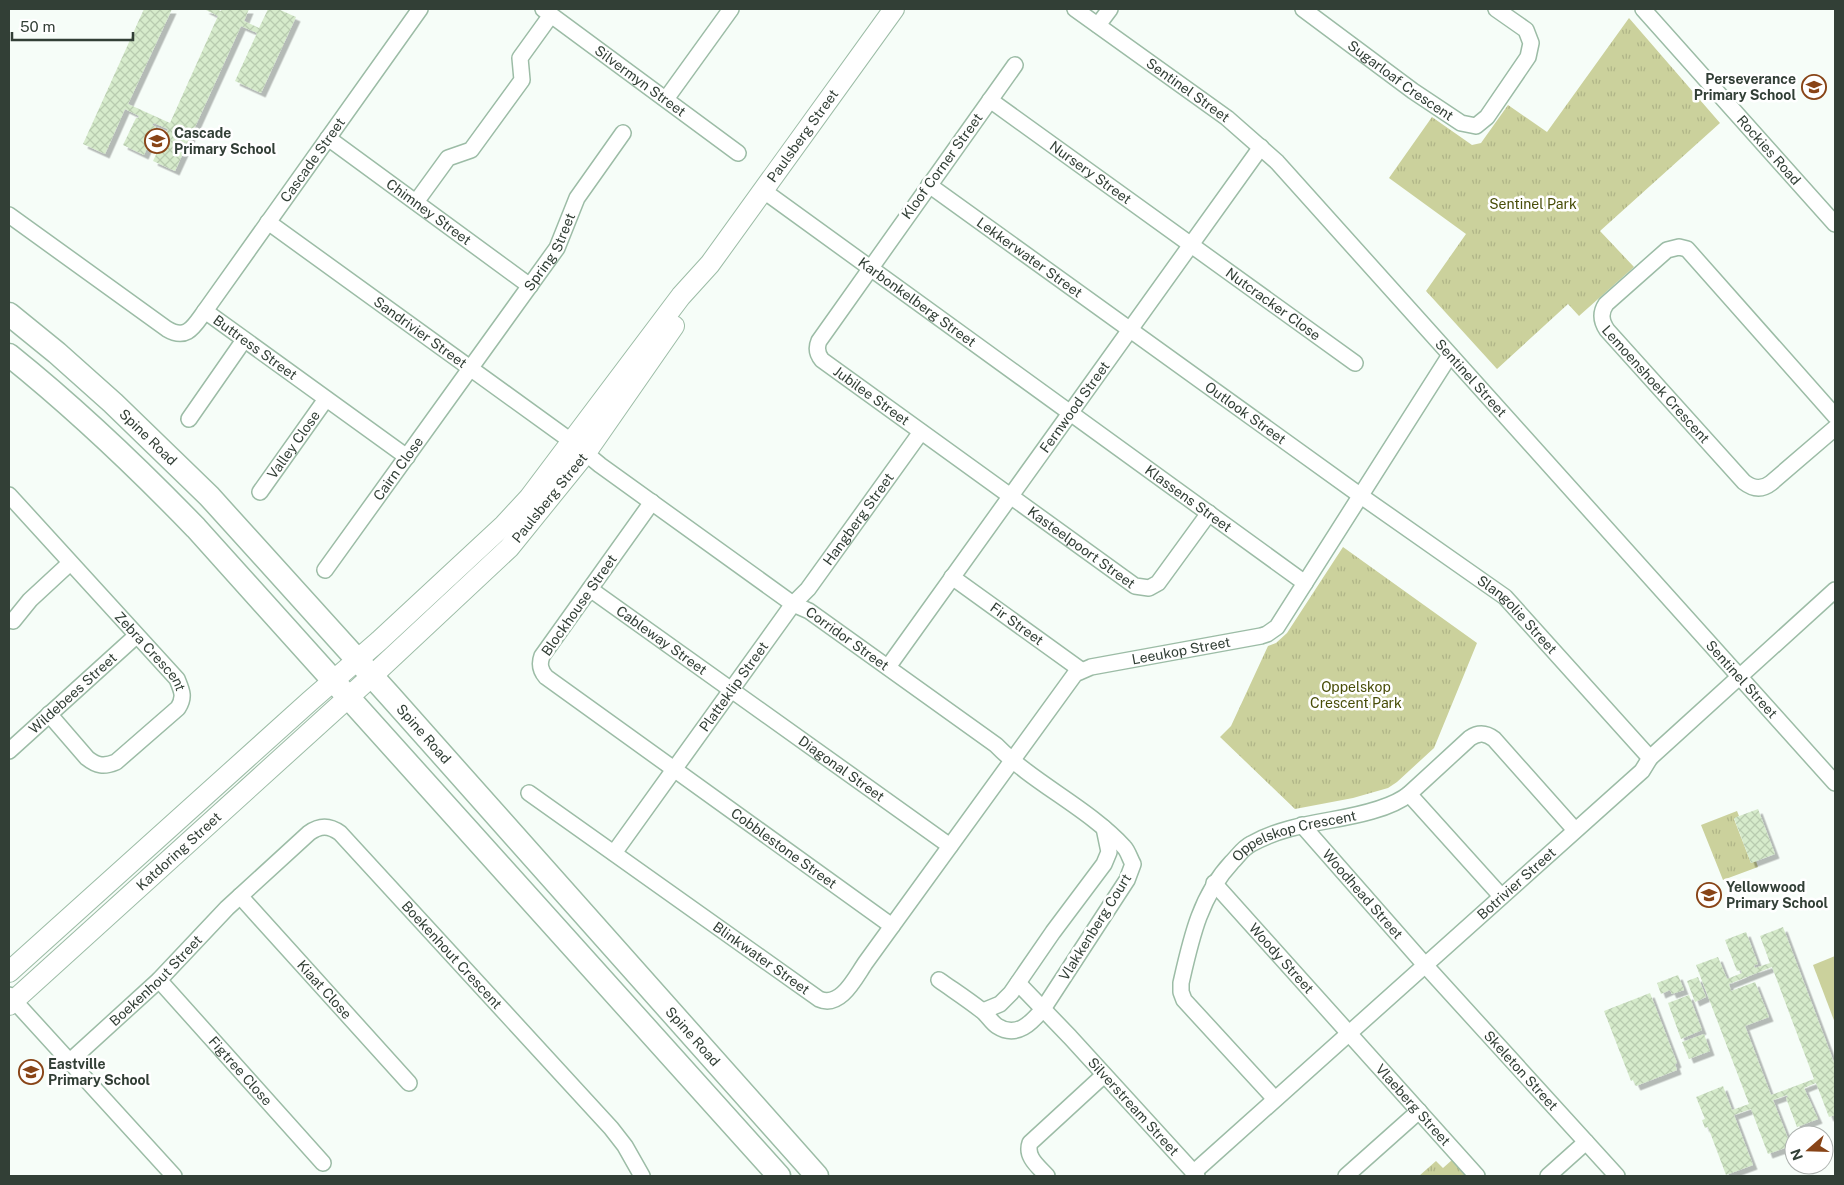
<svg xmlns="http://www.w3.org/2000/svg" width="1844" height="1185" viewBox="0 0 1844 1185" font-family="'Public Sans',sans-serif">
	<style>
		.park { fill: url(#park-tufts) }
		.pitch { fill: #cbd19c }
		.building { fill: url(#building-cross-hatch); fill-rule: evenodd; filter: url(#shadow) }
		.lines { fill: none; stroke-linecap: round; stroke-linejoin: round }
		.street-casing { stroke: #9cbca6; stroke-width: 18 }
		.secondary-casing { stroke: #9cbca6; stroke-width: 22 }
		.primary-casing { stroke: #9cbca6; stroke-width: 25 }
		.street { stroke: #fff; stroke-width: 15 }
		.secondary { stroke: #fff; stroke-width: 20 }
		.primary { stroke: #fff; stroke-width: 22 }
		.labels { text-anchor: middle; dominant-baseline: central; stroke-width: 5; stroke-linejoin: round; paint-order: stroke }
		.poi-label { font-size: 14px; font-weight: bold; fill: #323f36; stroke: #fff; text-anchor: start }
		.street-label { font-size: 14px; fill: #323f36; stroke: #fff }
		.park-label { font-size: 14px; fill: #484d08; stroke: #fff }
	</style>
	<defs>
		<pattern id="park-tufts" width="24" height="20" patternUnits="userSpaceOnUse" patternTransform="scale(1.25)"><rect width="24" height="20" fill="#cbd19c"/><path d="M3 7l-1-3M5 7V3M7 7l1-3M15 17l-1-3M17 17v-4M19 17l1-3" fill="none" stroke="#afb487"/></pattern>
		<pattern id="building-cross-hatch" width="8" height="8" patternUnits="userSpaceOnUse" patternTransform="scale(1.25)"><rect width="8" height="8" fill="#d6ebcb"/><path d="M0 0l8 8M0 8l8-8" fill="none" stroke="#b8cbaf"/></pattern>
		<filter id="shadow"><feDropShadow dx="4.5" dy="4.5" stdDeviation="0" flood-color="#0004"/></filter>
	</defs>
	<rect width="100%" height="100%" fill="#f6fdf8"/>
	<!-- park -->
	<path class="park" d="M 1629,18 L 1720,123 L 1600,231 L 1634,267 L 1579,316 L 1568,304 L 1497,369 L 1426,291 L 1466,234 L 1389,178 L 1432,117 L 1472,145 L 1481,143 L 1508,105 L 1547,132 Z
		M 1343,547 L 1477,643 L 1434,748 L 1397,782 L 1388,788 L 1353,798 L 1295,809 L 1220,737 L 1231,726 L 1268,646 L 1276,643 L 1287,633 Z
		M 1737,811 L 1739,816 L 1734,819 L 1751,863 L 1756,861 L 1758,867 L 1723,880 L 1701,825 Z
		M 1452,1160 L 1466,1176 L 1419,1176 L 1436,1161 L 1443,1168 Z"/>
	<!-- pitch -->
	<path class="pitch" d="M 1835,956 L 1835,1023 L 1813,965 Z"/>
	<!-- building -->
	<path class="building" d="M 144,9 L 172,9 L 128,104 L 170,123 L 218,16 L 204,9 L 216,9 L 221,11 L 222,9 L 249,9 L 244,21 L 259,28 L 268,9 L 278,9 L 296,17 L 261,93 L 235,81 L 257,33 L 241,26 L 175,171 L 153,161 L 168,129 L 154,123 L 152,125 L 156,127 L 144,155 L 123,145 L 136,118 L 138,118 L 139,116 L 125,109 L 105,154 L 83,144 Z
		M 1758,809 L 1775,854 L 1751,863 L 1734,818 Z
		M 1783,927 L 1835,1065 L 1835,1115 L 1829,1117 L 1816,1083 L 1804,1088 L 1818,1119 L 1797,1127 L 1786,1098 L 1788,1097 L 1787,1095 L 1773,1100 L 1791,1146 L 1768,1154 L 1751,1109 L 1734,1115 L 1753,1165 L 1726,1175 L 1708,1127 L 1705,1128 L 1702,1120 L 1705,1119 L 1696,1097 L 1723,1086 L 1732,1110 L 1749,1104 L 1696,965 L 1718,957 L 1727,979 L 1742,973 L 1741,970 L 1737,971 L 1725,940 L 1746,932 L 1758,964 L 1754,965 L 1755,968 L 1770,963 L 1760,936 ZM 1772,967 L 1814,1079 L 1771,1095 L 1745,1026 L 1769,1017 L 1755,982 L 1731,991 L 1729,984 Z
		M 1678,975 L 1684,990 L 1672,994 L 1670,990 L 1661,994 L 1657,983 Z
		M 1698,977 L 1706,997 L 1695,1002 L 1687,981 Z
		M 1650,993 L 1677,1063 L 1675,1064 L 1677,1070 L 1636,1086 L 1633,1080 L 1631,1081 L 1604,1011 Z
		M 1689,995 L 1702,1030 L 1681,1039 L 1668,1003 Z
		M 1704,1034 L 1710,1051 L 1689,1059 L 1682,1042 Z"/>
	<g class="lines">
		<defs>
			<g id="street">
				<path id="s1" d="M 543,9 L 738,153"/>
				<path id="s2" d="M 1075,9 L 1227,118 L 1277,162 L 1835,783"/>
				<path id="s3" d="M 1303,9 L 1413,91 L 1461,123 L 1476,126 L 1487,117 L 1528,57 L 1531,43 L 1526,30 L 1496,9"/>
				<path id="s4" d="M 1643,9 L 1835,224"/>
				<path d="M 1098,25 L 1110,9"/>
				<path id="s5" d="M 1015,65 L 819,341 C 816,348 817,354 822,360 L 1135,586 L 1149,588 L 1158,583 L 1209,513"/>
				<path d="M 666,99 L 731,9"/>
				<path id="s6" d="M 990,100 L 1355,363"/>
				<path id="s7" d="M 328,138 L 530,286"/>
				<path id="s8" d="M 929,185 L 1361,496 L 1505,597 L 1650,758"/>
				<path id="s9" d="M 764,191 L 1305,583"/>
				<path d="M 416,202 L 448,158 L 471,150 L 522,80 L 520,58 L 551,15"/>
				<path id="s10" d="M 9,215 L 167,329 C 187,341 194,326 205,311 L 420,9"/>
				<path id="s11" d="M 268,222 L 571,441 L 600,465 L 793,604 L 809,611 L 996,745 C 1034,784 1087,807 1124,847 C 1128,851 1130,859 1133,864 L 1127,880 L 1043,1009 C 1032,1022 1017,1039 997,1026 C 991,1022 987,1014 981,1010 C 967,999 953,990 939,980"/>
				<path id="s12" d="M 205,311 L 407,457"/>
				<path id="s13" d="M 1835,416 L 1687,249 L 1679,247 L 1667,250 L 1606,304 C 1600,313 1601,321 1607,330 L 1744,482 C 1753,489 1762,490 1771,483 L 1835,428"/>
				<path d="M 189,419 L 244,340"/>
				<path id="s14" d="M 260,492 L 326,399"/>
				<path id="s15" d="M 9,495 L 177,679 C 182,691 185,697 178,708 L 116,762 C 104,767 97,766 87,758 L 49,714"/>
				<path id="s16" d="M 652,502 L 542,656 C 539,664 540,670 546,677 L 892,926"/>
				<path id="s17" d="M 325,570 L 557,248 L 577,198 L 623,133"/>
				<path id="s18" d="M 952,577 L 1081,670"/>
				<path id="s19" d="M 590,589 L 950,846"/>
				<path d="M 13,621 L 30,600 L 70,563"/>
				<path id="s20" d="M 888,667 L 1261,147"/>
				<path id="s21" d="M 9,751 L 136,636"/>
				<path id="s22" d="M 529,793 L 819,999 C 841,1009 856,976 866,962 L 1075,674 L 1091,667 L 1261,636 L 1267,634 L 1277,627 L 1450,355"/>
				<path d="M 1409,794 L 1501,896"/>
				<path id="s23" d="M 1302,825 L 1425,965 L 1617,1176"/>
				<path id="s24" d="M 614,853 L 793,604 L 808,589 L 921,432"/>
				<path id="s25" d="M 1214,883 L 1477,1176"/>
				<path id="s26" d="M 240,896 L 409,1083"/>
				<path id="s27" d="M 159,980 L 323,1163"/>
				<path id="s28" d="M 1018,983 L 1070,1037 L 1197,1176"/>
				<path d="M 9,995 L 174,1176"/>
				<path d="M 983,1011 L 1000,1004 L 1011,993 L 1053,932 L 1104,864 L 1109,852 L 1104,828"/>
				<path id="s29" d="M 69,1062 L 159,980 L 227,908 L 309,833 C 320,825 329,825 340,833 L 611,1128 L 625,1146 L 642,1176"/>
				<path id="s30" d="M 1275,1099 L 1184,1000 L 1181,992 L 1181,983 C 1191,939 1200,896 1232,862 C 1238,856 1243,848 1251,844 C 1276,830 1303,825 1331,820 C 1354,816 1391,809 1409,794 L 1470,738 C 1479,732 1486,733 1494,739 L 1575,830"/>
				<path id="s31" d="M 1193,1173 L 1642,771 L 1650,758 L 1835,590"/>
				<path d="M 1047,1176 C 1039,1167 1025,1157 1030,1143 L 1104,1075"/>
				<path d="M 1346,1176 L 1419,1111"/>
				<path d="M 1548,1176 L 1586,1142"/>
			</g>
			<g id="secondary">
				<path id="s32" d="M 9,972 L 310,701 L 379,641 L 504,525 L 529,498 L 681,296 L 710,264 L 894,9"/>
				<path id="s33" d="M 9,1005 L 372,676 L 509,548 L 585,454 L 674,326"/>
			</g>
			<g id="primary">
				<path id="s34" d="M 9,314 L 57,353 L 113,403 L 209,496 L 390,696 L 817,1176"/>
				<path d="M 9,355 C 75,408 137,467 196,528 L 779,1176"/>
			</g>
		</defs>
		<!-- street casing -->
		<use href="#street" class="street-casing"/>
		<!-- secondary casing -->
		<use href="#secondary" class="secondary-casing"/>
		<!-- primary casing -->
		<use href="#primary" class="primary-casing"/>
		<!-- street -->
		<use href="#street" class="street"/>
		<!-- secondary -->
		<use href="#secondary" class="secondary"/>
		<!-- primary -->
		<use href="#primary" class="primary"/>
	</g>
	<!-- icons -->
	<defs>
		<symbol id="school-ring" viewBox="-11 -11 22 22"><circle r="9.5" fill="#fff" stroke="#884417" stroke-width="1.5"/><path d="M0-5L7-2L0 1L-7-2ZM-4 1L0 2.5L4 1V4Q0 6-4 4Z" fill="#884417"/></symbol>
	</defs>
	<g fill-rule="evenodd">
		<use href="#school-ring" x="1800" y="73" width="28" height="28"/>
		<use href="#school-ring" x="143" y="127" width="28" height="28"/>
		<use href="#school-ring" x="1695" y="881" width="28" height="28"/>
		<use href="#school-ring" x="17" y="1058" width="28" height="28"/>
	</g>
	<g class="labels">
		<!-- poi labels -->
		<g class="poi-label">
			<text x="1796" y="79" text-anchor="end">Perseverance<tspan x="1796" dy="16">Primary School</tspan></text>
			<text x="174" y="133">Cascade<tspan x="174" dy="16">Primary School</tspan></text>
			<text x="1726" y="887">Yellowwood<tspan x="1726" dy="16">Primary School</tspan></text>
			<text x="48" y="1064">Eastville<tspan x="48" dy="16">Primary School</tspan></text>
		</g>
		<!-- street labels -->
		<g class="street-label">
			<text stroke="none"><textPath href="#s3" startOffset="121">Sugarloaf Crescent</textPath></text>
			<text stroke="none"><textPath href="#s1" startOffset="121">Silvermyn Street</textPath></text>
			<text stroke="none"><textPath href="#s2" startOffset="139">Sentinel Street</textPath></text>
			<text stroke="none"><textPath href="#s32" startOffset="1158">Paulsberg Street</textPath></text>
			<text stroke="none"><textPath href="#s4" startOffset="189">Rockies Road</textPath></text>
			<text stroke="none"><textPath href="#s10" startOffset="429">Cascade Street</textPath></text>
			<text transform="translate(942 166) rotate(-54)">Kloof Corner Street</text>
			<text stroke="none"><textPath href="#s6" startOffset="124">Nursery Street</textPath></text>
			<text stroke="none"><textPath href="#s7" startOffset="125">Chimney Street</textPath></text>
			<text stroke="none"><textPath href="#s17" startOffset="390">Spring Street</textPath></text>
			<text stroke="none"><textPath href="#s8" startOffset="124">Lekkerwater Street</textPath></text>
			<text stroke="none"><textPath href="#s9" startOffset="189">Karbonkelberg Street</textPath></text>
			<text stroke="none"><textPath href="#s6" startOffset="349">Nutcracker Close</textPath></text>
			<text stroke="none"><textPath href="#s11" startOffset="188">Sandrivier Street</textPath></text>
			<text stroke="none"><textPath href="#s12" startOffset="62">Buttress Street</textPath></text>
			<text stroke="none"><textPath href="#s2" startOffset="544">Sentinel Street</textPath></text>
			<text stroke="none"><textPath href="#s13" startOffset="426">Lemoenshoek Crescent</textPath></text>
			<text stroke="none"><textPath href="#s5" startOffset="420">Jubilee Street</textPath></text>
			<text stroke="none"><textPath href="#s20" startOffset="320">Fernwood Street</textPath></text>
			<text stroke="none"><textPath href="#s8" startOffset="390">Outlook Street</textPath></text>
			<text stroke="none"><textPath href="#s34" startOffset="186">Spine Road</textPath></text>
			<text stroke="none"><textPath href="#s14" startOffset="58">Valley Close</textPath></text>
			<text stroke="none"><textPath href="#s17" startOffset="125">Cairn Close</textPath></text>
			<text stroke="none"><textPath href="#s33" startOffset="742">Paulsberg Street</textPath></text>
			<text stroke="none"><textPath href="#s9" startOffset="524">Klassens Street</textPath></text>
			<text stroke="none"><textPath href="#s24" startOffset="414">Hangberg Street</textPath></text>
			<text stroke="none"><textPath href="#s5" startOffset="679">Kasteelpoort Street</textPath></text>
			<text transform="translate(579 605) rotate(-55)">Blockhouse Street</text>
			<text stroke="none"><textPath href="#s8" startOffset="729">Slangolie Street</textPath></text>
			<text stroke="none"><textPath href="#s18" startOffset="80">Fir Street</textPath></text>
			<text stroke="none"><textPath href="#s11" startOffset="714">Corridor Street</textPath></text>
			<text stroke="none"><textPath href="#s19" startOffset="88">Cableway Street</textPath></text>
			<text stroke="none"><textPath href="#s22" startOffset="886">Leeukop Street</textPath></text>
			<text stroke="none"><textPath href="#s15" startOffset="211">Zebra Crescent</textPath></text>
			<text stroke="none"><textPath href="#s2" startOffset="949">Sentinel Street</textPath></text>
			<text stroke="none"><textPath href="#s24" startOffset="205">Platteklip Street</textPath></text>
			<text stroke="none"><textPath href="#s21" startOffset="86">Wildebees Street</textPath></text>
			<text stroke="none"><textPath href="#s34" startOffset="591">Spine Road</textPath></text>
			<text stroke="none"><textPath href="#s19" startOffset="309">Diagonal Street</textPath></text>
			<text stroke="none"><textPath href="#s30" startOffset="355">Oppelskop Crescent</textPath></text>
			<text stroke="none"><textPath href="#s16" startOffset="505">Cobblestone Street</textPath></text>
			<text stroke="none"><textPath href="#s33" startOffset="229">Katdoring Street</textPath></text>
			<text stroke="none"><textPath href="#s31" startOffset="434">Botrivier Street</textPath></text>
			<text stroke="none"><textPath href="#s23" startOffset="92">Woodhead Street</textPath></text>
			<text transform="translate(1095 927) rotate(-58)">Vlakkenberg Court</text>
			<text stroke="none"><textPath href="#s29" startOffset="531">Boekenhout Crescent</textPath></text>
			<text stroke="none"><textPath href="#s22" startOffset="285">Blinkwater Street</textPath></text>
			<text stroke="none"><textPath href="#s25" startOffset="101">Woody Street</textPath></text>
			<text stroke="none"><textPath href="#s29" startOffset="119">Boekenhout Street</textPath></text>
			<text stroke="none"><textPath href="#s26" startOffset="126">Kiaat Close</textPath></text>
			<text stroke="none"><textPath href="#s34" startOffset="996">Spine Road</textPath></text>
			<text stroke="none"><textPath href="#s23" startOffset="329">Skeleton Street</textPath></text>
			<text stroke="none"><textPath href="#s27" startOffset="122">Figtree Close</textPath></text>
			<text stroke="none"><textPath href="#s25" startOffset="298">Vlaeberg Street</textPath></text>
			<text stroke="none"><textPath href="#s28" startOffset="169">Silverstream Street</textPath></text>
		</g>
		<!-- park labels -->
		<g class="park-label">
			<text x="1533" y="204">Sentinel Park</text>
			<text x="1356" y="687">Oppelskop<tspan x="1356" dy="16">Crescent Park</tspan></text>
		</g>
	</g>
	<!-- border -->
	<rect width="1844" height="1185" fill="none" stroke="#323f36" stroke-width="20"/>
	<!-- north arrow -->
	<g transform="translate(1809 1150) rotate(250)"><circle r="24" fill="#ffffff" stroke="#adb2af"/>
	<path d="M0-4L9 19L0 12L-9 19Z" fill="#884417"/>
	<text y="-8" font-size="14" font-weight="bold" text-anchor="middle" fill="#323f36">N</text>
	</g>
	<!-- scale -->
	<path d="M12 32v8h121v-8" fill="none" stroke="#323f36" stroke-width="2.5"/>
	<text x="20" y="32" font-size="15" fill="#323f36" stroke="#ffffff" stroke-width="4" paint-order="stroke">50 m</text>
</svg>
